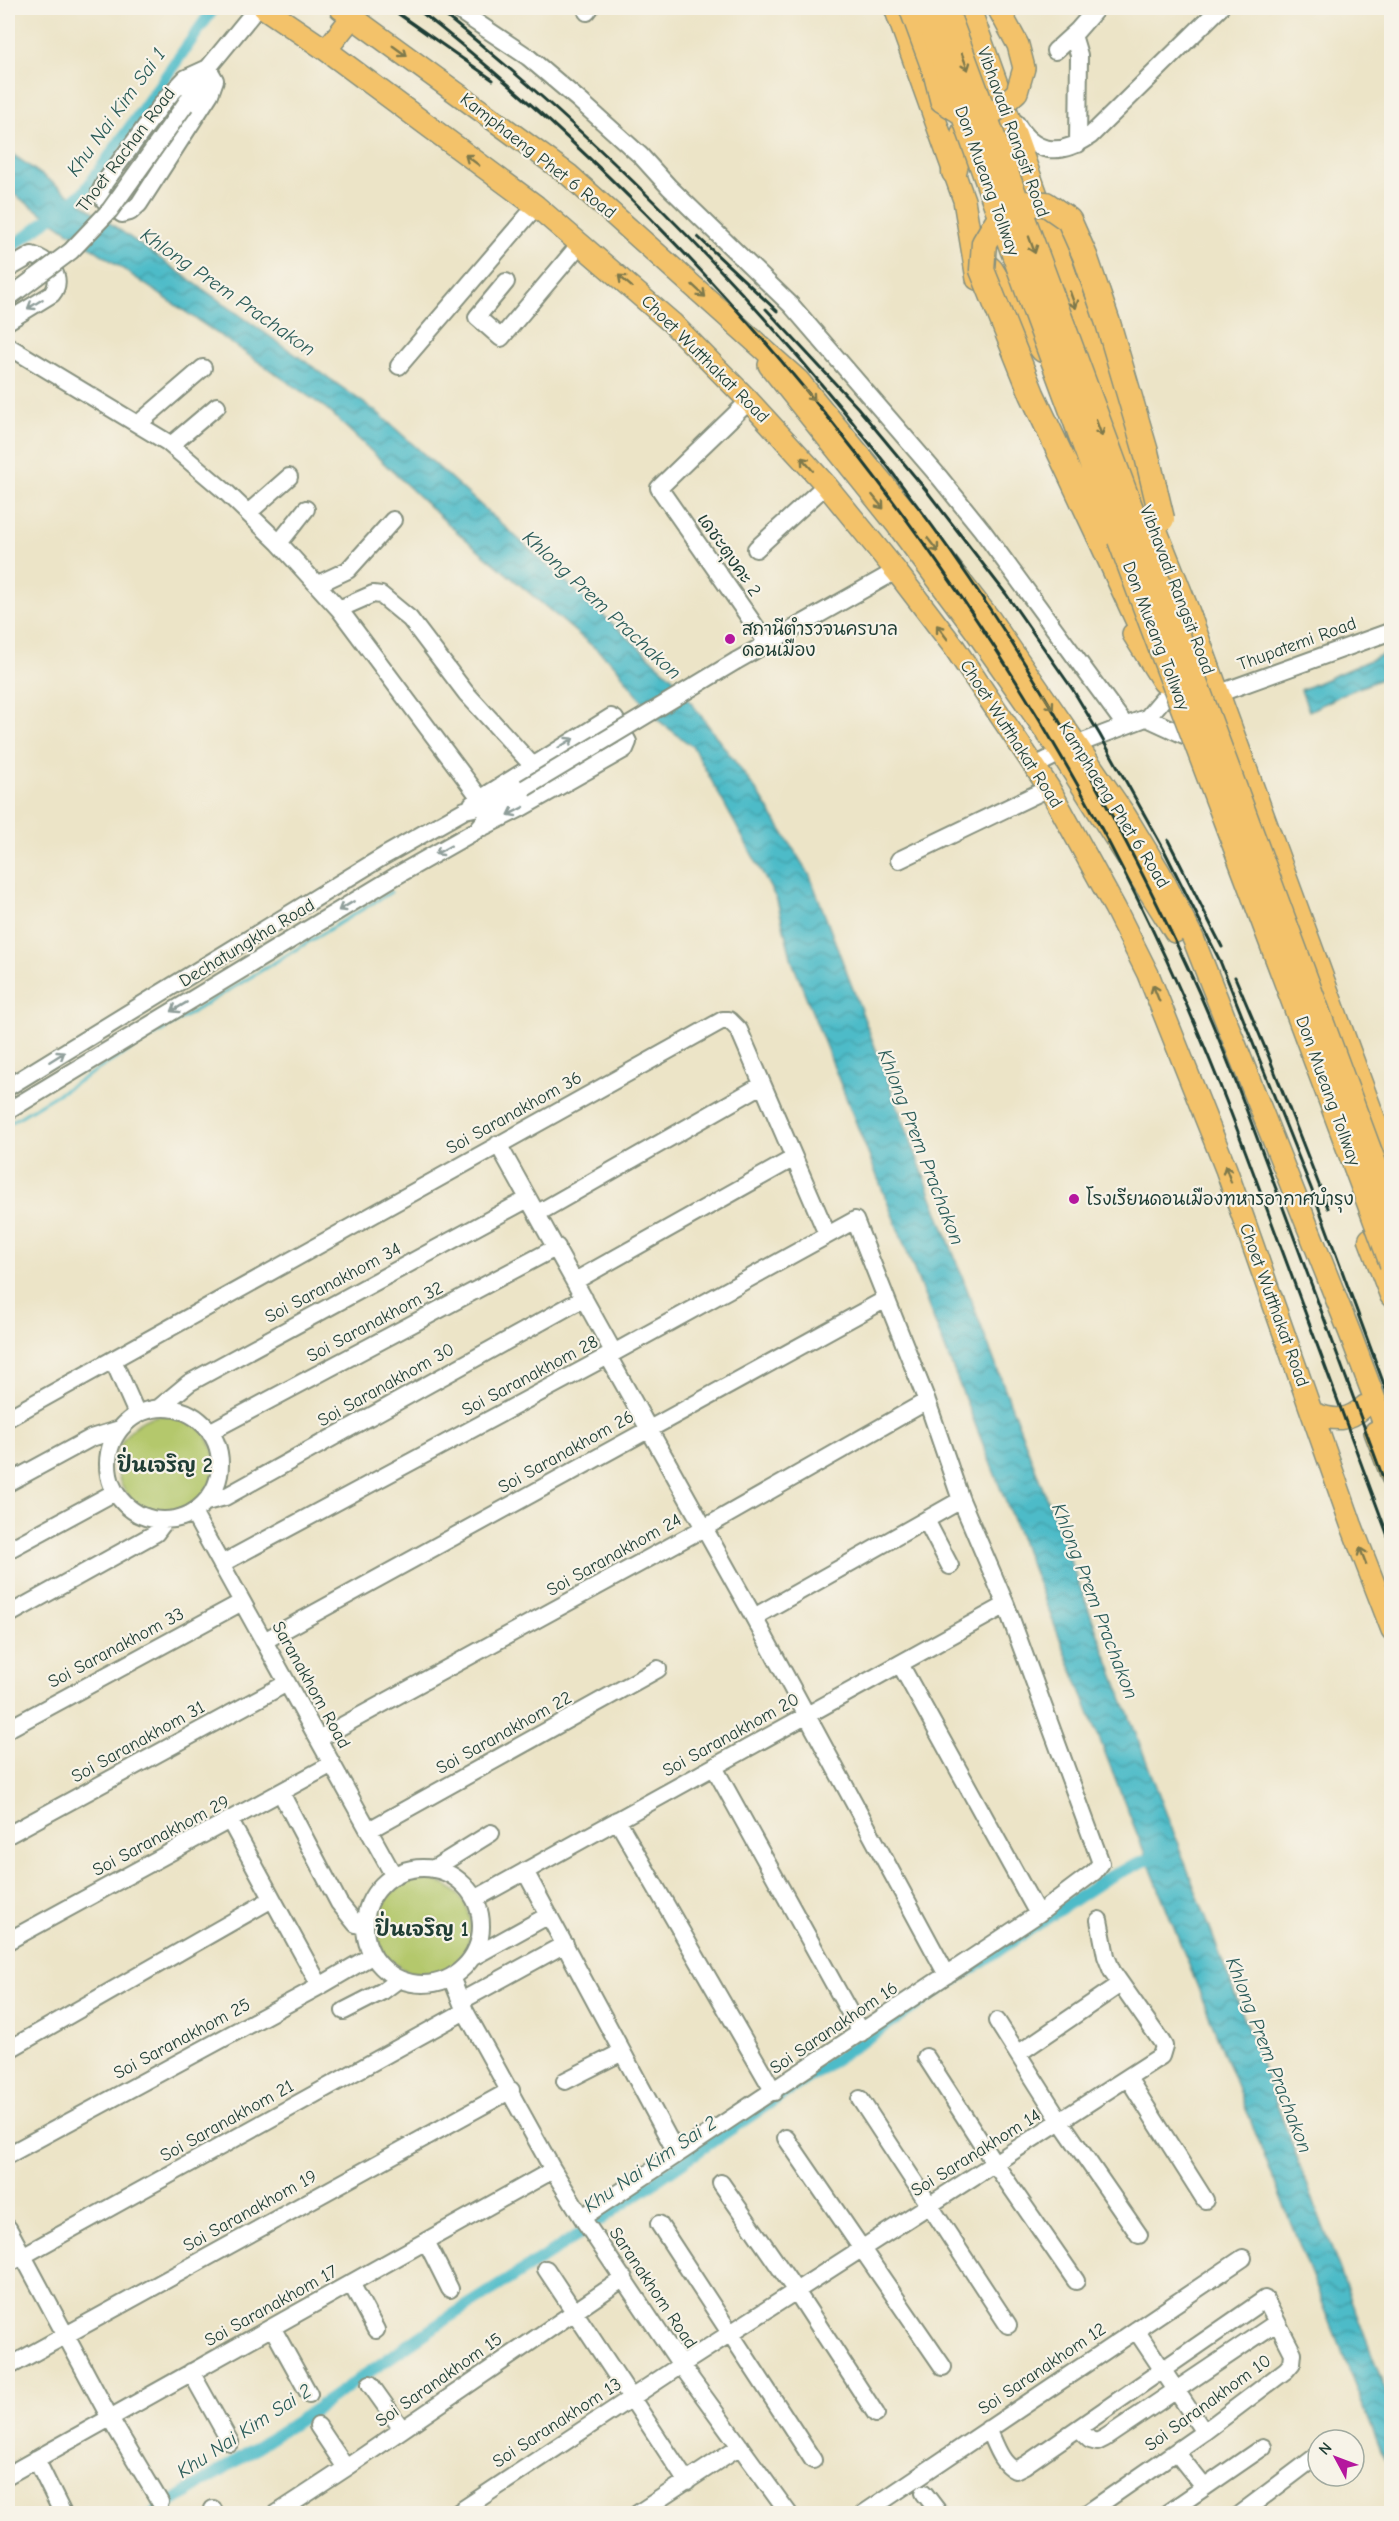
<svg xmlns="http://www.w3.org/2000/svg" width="1399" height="2521" viewBox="0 0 1399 2521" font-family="'Comic Neue','Playpen Sans Thai',sans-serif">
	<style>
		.green { fill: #b4c86c; stroke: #6a8250; stroke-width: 1.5 }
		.water { fill: url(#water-waves); stroke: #367c7e; stroke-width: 1.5 }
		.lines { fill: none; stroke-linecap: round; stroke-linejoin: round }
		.stream { stroke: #4ebbc8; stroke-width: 3 }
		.canal { stroke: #4ebbc8; stroke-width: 12 }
		.minor-casing { stroke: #86907e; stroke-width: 20 }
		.major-casing { stroke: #86907e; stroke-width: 24 }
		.highway-casing { stroke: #86907e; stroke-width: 27 }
		.minor { stroke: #fff; stroke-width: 16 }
		.major { stroke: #f3c26a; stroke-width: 21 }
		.highway { stroke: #f3c26a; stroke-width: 24 }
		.rail { stroke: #1f3d34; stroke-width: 3 }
		.minor-bridge-casing { stroke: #86907e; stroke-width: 20; stroke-linecap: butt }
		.major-bridge-casing { stroke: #86907e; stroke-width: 24; stroke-linecap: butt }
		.highway-bridge-casing { stroke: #86907e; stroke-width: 27; stroke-linecap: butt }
		.minor-bridge { stroke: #fff; stroke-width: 16 }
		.major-bridge { stroke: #f3c26a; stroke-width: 21 }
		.highway-bridge { stroke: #f3c26a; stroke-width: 24 }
		.oneway { stroke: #7e794c }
		.oneway2 { stroke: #8f9e9a }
		.poi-dot { fill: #b5179e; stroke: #f7f3e8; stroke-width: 2 }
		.labels { text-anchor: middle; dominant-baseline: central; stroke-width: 4.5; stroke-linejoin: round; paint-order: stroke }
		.street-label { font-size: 18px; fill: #1f3d34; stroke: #f7f3e8 }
		.poi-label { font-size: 18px; fill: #1f3d34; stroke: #f7f3e8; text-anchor: start }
		.water-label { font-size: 20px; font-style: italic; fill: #2b5c59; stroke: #f7f3e8 }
		.neighbourhood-label { font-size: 20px; font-weight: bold; fill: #1f3d34; stroke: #f7f3e8 }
	</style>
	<defs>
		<pattern id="water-waves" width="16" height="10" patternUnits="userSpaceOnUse" patternTransform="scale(1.5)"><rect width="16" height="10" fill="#4ebbc8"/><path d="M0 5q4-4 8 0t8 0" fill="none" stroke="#4099a3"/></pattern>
	</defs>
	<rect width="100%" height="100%" fill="#f7f3e8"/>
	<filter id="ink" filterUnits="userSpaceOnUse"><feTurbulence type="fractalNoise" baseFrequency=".0167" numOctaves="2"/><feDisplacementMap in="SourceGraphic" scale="12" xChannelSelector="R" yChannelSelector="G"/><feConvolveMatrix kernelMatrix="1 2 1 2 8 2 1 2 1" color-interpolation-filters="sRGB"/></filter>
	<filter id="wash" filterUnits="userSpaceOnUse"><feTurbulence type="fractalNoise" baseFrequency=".008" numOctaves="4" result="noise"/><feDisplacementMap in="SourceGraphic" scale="24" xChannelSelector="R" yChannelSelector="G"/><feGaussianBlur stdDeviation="1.35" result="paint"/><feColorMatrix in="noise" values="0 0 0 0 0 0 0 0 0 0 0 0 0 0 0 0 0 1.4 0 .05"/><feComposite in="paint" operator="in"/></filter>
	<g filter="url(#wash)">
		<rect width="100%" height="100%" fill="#ece4c7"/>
		<!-- green -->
		<path class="green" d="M117 1464a49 49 0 1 1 98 0a49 49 0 1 1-98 0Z
			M377 1927a47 47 0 1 1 94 0a47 47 0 1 1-94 0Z"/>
		<!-- water -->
		<path class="water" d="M 8,151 L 378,413 L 673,678 L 761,797 L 810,876 L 1391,2405 L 1391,2476 L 792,961 L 777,900 L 693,747 L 654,717 L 615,665 L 450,526 L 327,409 L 8,190 Z
			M 1391,651 L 1391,675 L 1341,695 L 1309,711 L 1301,690 Z"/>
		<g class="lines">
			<!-- stream -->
			<path class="stream" d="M 8,1124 L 391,892"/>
			<!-- canal -->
			<path class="canal" d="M 8,250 L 84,192 L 214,8
				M 153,2514 L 307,2415 L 443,2321 L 574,2238 L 716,2139 L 1107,1878 L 1160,1854"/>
		</g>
	</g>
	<g filter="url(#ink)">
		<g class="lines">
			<defs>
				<path id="minor" d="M 455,8 L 528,57 L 580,101 L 641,156 L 669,187 L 791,305 L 940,478 L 982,530 L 1125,725
					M 587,12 L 590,8
					M 1073,35 L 1079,55 L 1078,144
					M 1055,51 L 1077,31 L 1097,8
					M 208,68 L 215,80 L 210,94 L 139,204 L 130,212 L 122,214 L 104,200 L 100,192 L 105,182 L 165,100 L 186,78 Z
					M 185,105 L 208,68 L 257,8
					M 1016,123 C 1034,155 1061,156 1090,136 L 1220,8
					M 8,269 L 32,255 C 49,260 65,278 52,294 L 8,321
					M 506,282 L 477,317 L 501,338 L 580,244
					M 8,346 L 167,442 L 227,493 L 279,543 L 339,609 L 480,798
					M 399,366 L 536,206
					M 749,401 L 659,488 L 767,643
					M 138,424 L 203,368
					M 171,445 L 217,406
					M 248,513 L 289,477
					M 279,543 L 306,509
					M 756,549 L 826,485
					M 318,584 L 348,570 L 393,520
					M 339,609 L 373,594 L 381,595 L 410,619 L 466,693 L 532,765
					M 736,661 L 896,571
					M 1217,694 L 1392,631
					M 1147,718 L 1168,693
					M 1035,766 L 1078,744 L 1143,719 L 1147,718 L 1184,735
					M 472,804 L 611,717 L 615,719 L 628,742 L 625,749 L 521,808 L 483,827
					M 899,860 L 1049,788
					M 8,1087 L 384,856 L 465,810 L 500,802 L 525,788
					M 8,1111 L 396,876 L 477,830 L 500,802
					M 498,1144 L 614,1353
					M 538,1213 L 762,1085
					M 575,1281 L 794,1158
					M 608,1356 L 751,1612 L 947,1975
					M 113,1360 L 137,1414
					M 160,1407 L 189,1383 L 528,1199
					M108 1464a56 56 0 1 1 112 0a56 56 0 1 1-112 0Z
					M 8,1418 L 723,1020 L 729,1020 L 739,1030 L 827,1234
					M 211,1431 L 557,1247
					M 8,1483 L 91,1438 L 120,1429
					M 206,1502 L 225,1497 L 584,1298
					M 193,1513 L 394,1876
					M 926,1520 L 950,1566
					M 8,1550 L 115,1492
					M 221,1564 L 608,1356 L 855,1220 L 927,1401 L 961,1500 L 1006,1605 L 1101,1863 L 1094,1872 L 1038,1914 L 583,2217
					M 8,1615 L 156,1533 L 165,1521
					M 754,1617 L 961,1500
					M 264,1641 L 886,1299
					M 900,1664 L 1038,1914
					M 8,1729 L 242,1602
					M 318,1739 L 704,1528 L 927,1401
					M 714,1767 L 861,2033
					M 281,1793 L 339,1903 L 356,1924 L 365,1927
					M 617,1820 L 774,2092
					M 230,1821 L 320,1986
					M 369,1830 L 658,1669
					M 8,1835 L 287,1683
					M365 1926a58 58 0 1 1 116 0a58 58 0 1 1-116 0Z
					M 433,1869 L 491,1833
					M 525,1871 L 677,2154
					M 475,1899 L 1006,1605
					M 8,1941 L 332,1764
					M 473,1957 L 549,1915
					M 451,1977 L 465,2011 L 553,2170 L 585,2222 L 681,2365 L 789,2514
					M 461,2001 L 565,1944
					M 344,2011 L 383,1991 L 399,1979
					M 997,2021 L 1061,2122 L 1139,2235
					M 8,2050 L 272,1899
					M 1019,2053 L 1119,1985
					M 926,2057 L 995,2164 L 1076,2281
					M 1128,2078 L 1205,2200
					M 565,2081 L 622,2052
					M 860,2099 L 1008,2325
					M 786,2138 L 943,2367
					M 8,2155 L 320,1986 L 373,1955
					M 721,2183 L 796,2291 L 876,2414
					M 659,2224 L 813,2460
					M 8,2228 L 110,2418 L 160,2502
					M 426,2241 L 450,2289
					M 8,2264 L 465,2011
					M 546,2269 L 687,2482
					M 351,2283 L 376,2330
					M 272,2327 L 309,2394
					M 1136,2330 L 1204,2432
					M 8,2367 L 511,2090
					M 191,2372 L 230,2442
					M 370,2384 L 402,2429
					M 318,2426 L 346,2468
					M 988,2429 C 995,2443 1000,2463 1015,2470 L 1025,2465 L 1265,2299 L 1293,2353 L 1292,2363 L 1286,2370 L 1204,2432 L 1086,2514
					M 1078,2429 L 1090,2440 L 1097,2442 L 1105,2438 L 1276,2323
					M 1176,2452 L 1204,2487
					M 36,2459 L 63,2514
					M 8,2475 L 553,2170
					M 924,2493 L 940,2514
					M 213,2509 L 215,2514
					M 276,2514 L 346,2468 L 624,2278
					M 456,2514 L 681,2365 L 1161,2056 L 1164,2046 L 1161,2041 L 1112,1971 L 1106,1956 L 1099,1920
					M 637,2514 L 740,2446
					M 863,2514 L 1243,2258
					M 1166,2514 L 1263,2447
					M 1240,2514 L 1318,2455"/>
				<path id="major" d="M 264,8 L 326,50 L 536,206 L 672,323 L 749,401 L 826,485 L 896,571 L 954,647 L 1049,788 L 1115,908 L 1148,974 L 1226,1169 L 1351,1524 L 1392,1630
					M 340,8 L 569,175 L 798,380 L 910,516 L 990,619 L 1125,815 L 1160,873 L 1193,938 L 1351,1336 L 1392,1445
					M 895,8 L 964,200 L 977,279
					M 326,50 L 353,16
					M 769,365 L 897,525 L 975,630 L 1061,753 L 1175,932
					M 1133,634 L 1163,682
					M 1313,1413 C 1334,1421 1348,1422 1365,1406
					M 1375,1432 L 1392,1477"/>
				<path id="highway" d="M 968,8 L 1083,327 L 1138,488 L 1185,606 L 1392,1171
					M 954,172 L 964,132
					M 981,261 L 991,270 L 1024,324 L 1043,350
					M 1099,536 L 1150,647
					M 1371,1240 L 1392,1295"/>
			</defs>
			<!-- minor casing -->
			<use href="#minor" class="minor-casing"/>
			<!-- major casing -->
			<use href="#major" class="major-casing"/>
			<!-- highway casing -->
			<use href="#highway" class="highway-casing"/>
			<!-- minor -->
			<use href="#minor" class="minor"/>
			<!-- major -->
			<use href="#major" class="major"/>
			<!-- highway -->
			<use href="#highway" class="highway"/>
			<!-- rail -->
			<path class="rail" d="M 390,8 L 493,80
				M 416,8 C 738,262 1014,614 1180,990 C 1218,1075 1250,1163 1282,1250 C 1318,1349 1355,1448 1392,1547
				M 436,8 C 631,163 807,349 951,552 C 1045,685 1124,830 1192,977 C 1226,1051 1253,1128 1282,1205 C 1318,1304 1355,1403 1392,1502
				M 698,237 L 777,311
				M 766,309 L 858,408 L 926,490 L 1006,594 L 1073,690 L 1100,735 L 1163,848 L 1220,961 L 1317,1203 L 1392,1406
				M 1168,840 L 1222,947
				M 1235,977 L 1269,1057 L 1328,1208"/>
			<defs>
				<path id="minor-bridge" d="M 8,298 L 71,251 L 110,210 L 185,105
					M 525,788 L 736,661"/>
				<path id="major-bridge" d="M 910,8 L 934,73 L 941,101 L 965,116 L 996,111 L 1017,92 L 1024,68 L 1018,45 L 998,8"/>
				<path id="highway-bridge" d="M 945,8 L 1392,1212
					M 930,21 C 1078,438 1238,849 1392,1264
					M 1099,536 L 1032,394 L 982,270 L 984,243 L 1000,216 L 1023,203 L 1046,204 L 1069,220 L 1085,256 L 1108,323 L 1146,452 L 1162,519"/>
			</defs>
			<!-- minor-bridge casing -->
			<use href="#minor-bridge" class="minor-bridge-casing"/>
			<!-- major-bridge casing -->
			<use href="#major-bridge" class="major-bridge-casing"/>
			<!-- highway-bridge casing -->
			<use href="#highway-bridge" class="highway-bridge-casing"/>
			<!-- minor-bridge -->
			<use href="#minor-bridge" class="minor-bridge"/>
			<!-- major-bridge -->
			<use href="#major-bridge" class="major-bridge"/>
			<!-- highway-bridge -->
			<use href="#highway-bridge" class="highway-bridge"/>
		</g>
		<!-- one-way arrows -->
		<defs><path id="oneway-shaft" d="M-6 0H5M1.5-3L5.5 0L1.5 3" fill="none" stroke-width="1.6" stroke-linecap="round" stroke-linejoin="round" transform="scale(1.5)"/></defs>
		<g class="oneway">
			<use href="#oneway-shaft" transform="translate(400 51) rotate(36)"/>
			<use href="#oneway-shaft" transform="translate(965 62) rotate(70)"/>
			<use href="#oneway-shaft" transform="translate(472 160) rotate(-143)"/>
			<use href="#oneway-shaft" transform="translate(1032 245) rotate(70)"/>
			<use href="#oneway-shaft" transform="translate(625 281) rotate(-139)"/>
			<use href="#oneway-shaft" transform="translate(699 291) rotate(43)"/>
			<use href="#oneway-shaft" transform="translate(1073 300) rotate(70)"/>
			<use href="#oneway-shaft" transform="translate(809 394) rotate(50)"/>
			<use href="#oneway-shaft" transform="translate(1099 428) rotate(70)"/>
			<use href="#oneway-shaft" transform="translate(807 464) rotate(-131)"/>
			<use href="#oneway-shaft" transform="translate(878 502) rotate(51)"/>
			<use href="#oneway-shaft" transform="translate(933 545) rotate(52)"/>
			<use href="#oneway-shaft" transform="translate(942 632) rotate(-127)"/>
			<use href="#oneway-shaft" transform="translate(1048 702) rotate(55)"/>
			<use href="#oneway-shaft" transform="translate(1156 993) rotate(-112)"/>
			<use href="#oneway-shaft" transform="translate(1228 1174) rotate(-110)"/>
			<use href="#oneway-shaft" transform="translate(1363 1556) rotate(-111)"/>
		</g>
		<g class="oneway2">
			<use href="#oneway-shaft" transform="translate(35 304) rotate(148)"/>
			<use href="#oneway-shaft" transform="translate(566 743) rotate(-32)"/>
			<use href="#oneway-shaft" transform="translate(516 811) rotate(153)"/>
			<use href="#oneway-shaft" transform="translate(443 850) rotate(151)"/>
			<use href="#oneway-shaft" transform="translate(346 906) rotate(149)"/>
			<use href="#oneway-shaft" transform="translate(179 1007) rotate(149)"/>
			<use href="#oneway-shaft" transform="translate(57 1057) rotate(-32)"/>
		</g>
	</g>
	<!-- markers -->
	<g class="poi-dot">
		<circle cx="730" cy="639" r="6"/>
		<circle cx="1074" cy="1199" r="6"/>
	</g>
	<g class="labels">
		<!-- street labels -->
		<g class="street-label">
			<text transform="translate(1013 132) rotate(70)">Vibhavadi Rangsit Road</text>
			<text transform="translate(126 150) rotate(-53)">Thoet Rachan Road</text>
			<text transform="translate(538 156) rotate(38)">Kamphaeng Phet 6 Road</text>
			<text transform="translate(987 181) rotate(70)">Don Mueang Tollway</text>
			<text transform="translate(705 359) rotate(45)">Choet Wutthakat Road</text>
			<text transform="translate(729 555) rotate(55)">เดชะตุงคะ 2</text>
			<text transform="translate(1177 590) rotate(69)">Vibhavadi Rangsit Road</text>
			<text transform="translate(1156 636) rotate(69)">Don Mueang Tollway</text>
			<text transform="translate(1297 644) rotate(-20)">Thupatemi Road</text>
			<text transform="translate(1011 734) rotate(57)">Choet Wutthakat Road</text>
			<text transform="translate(1114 805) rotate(58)">Kamphaeng Phet 6 Road</text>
			<text transform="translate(247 943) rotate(-31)">Dechatungkha Road</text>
			<text transform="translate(1328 1091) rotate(70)">Don Mueang Tollway</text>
			<text transform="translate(514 1113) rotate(-29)">Soi Saranakhom 36</text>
			<text transform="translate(333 1283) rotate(-28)">Soi Saranakhom 34</text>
			<text transform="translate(1274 1305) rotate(70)">Choet Wutthakat Road</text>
			<text transform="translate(375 1322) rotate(-28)">Soi Saranakhom 32</text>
			<text transform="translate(530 1376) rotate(-28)">Soi Saranakhom 28</text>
			<text transform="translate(386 1385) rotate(-29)">Soi Saranakhom 30</text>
			<text transform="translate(566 1452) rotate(-29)">Soi Saranakhom 26</text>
			<text transform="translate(614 1555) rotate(-29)">Soi Saranakhom 24</text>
			<text transform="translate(116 1648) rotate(-28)">Soi Saranakhom 33</text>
			<text transform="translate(311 1685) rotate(61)">Saranakhom Road</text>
			<text transform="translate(504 1733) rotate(-29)">Soi Saranakhom 22</text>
			<text transform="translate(731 1735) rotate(-29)">Soi Saranakhom 20</text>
			<text transform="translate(138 1742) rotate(-29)">Soi Saranakhom 31</text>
			<text transform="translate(161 1836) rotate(-28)">Soi Saranakhom 29</text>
			<text transform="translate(834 2028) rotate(-34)">Soi Saranakhom 16</text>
			<text transform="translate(182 2039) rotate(-28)">Soi Saranakhom 25</text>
			<text transform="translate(227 2121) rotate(-29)">Soi Saranakhom 21</text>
			<text transform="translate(976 2153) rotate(-32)">Soi Saranakhom 14</text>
			<text transform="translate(250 2211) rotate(-29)">Soi Saranakhom 19</text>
			<text transform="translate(653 2288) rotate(56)">Saranakhom Road</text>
			<text transform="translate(271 2306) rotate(-29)">Soi Saranakhom 17</text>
			<text transform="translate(1042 2369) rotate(-34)">Soi Saranakhom 12</text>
			<text transform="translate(439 2380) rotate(-35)">Soi Saranakhom 15</text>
			<text transform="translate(1208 2403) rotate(-36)">Soi Saranakhom 10</text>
			<text transform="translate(557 2423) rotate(-33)">Soi Saranakhom 13</text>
		</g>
		<!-- poi labels -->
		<g class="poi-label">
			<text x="742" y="629">สถานีตำรวจนครบาล<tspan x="742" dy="21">ดอนเมือง</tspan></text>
			<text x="1086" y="1199">โรงเรียนดอนเมืองทหารอากาศบำรุง</text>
		</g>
		<!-- water labels -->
		<g class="water-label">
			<text transform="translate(116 112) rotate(-54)">Khu Nai Kim Sai 1</text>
			<text transform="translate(228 292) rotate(35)">Khlong Prem Prachakon</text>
			<text transform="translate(602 605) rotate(43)">Khlong Prem Prachakon</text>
			<text transform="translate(921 1147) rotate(69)">Khlong Prem Prachakon</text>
			<text transform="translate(1095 1601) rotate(69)">Khlong Prem Prachakon</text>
			<text transform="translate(1269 2055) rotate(69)">Khlong Prem Prachakon</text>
			<text transform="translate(650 2164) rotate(-34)">Khu Nai Kim Sai 2</text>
			<text transform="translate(244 2431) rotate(-33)">Khu Nai Kim Sai 2</text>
		</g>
		<!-- neighbourhood labels -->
		<g class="neighbourhood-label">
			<text x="165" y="1465">ปิ่นเจริญ 2</text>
			<text x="422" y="1929">ปิ่นเจริญ 1</text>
		</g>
	</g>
	<!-- margin -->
	<rect width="1399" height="2521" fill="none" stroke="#f7f3e8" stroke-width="30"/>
	<!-- north arrow -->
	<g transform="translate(1336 2458) rotate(311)"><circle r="28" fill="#f7f3e8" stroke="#a1aaa0" stroke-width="1.5"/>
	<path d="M0-4.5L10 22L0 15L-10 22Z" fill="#b5179e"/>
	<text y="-9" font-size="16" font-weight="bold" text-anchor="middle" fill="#1f3d34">N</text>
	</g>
</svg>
